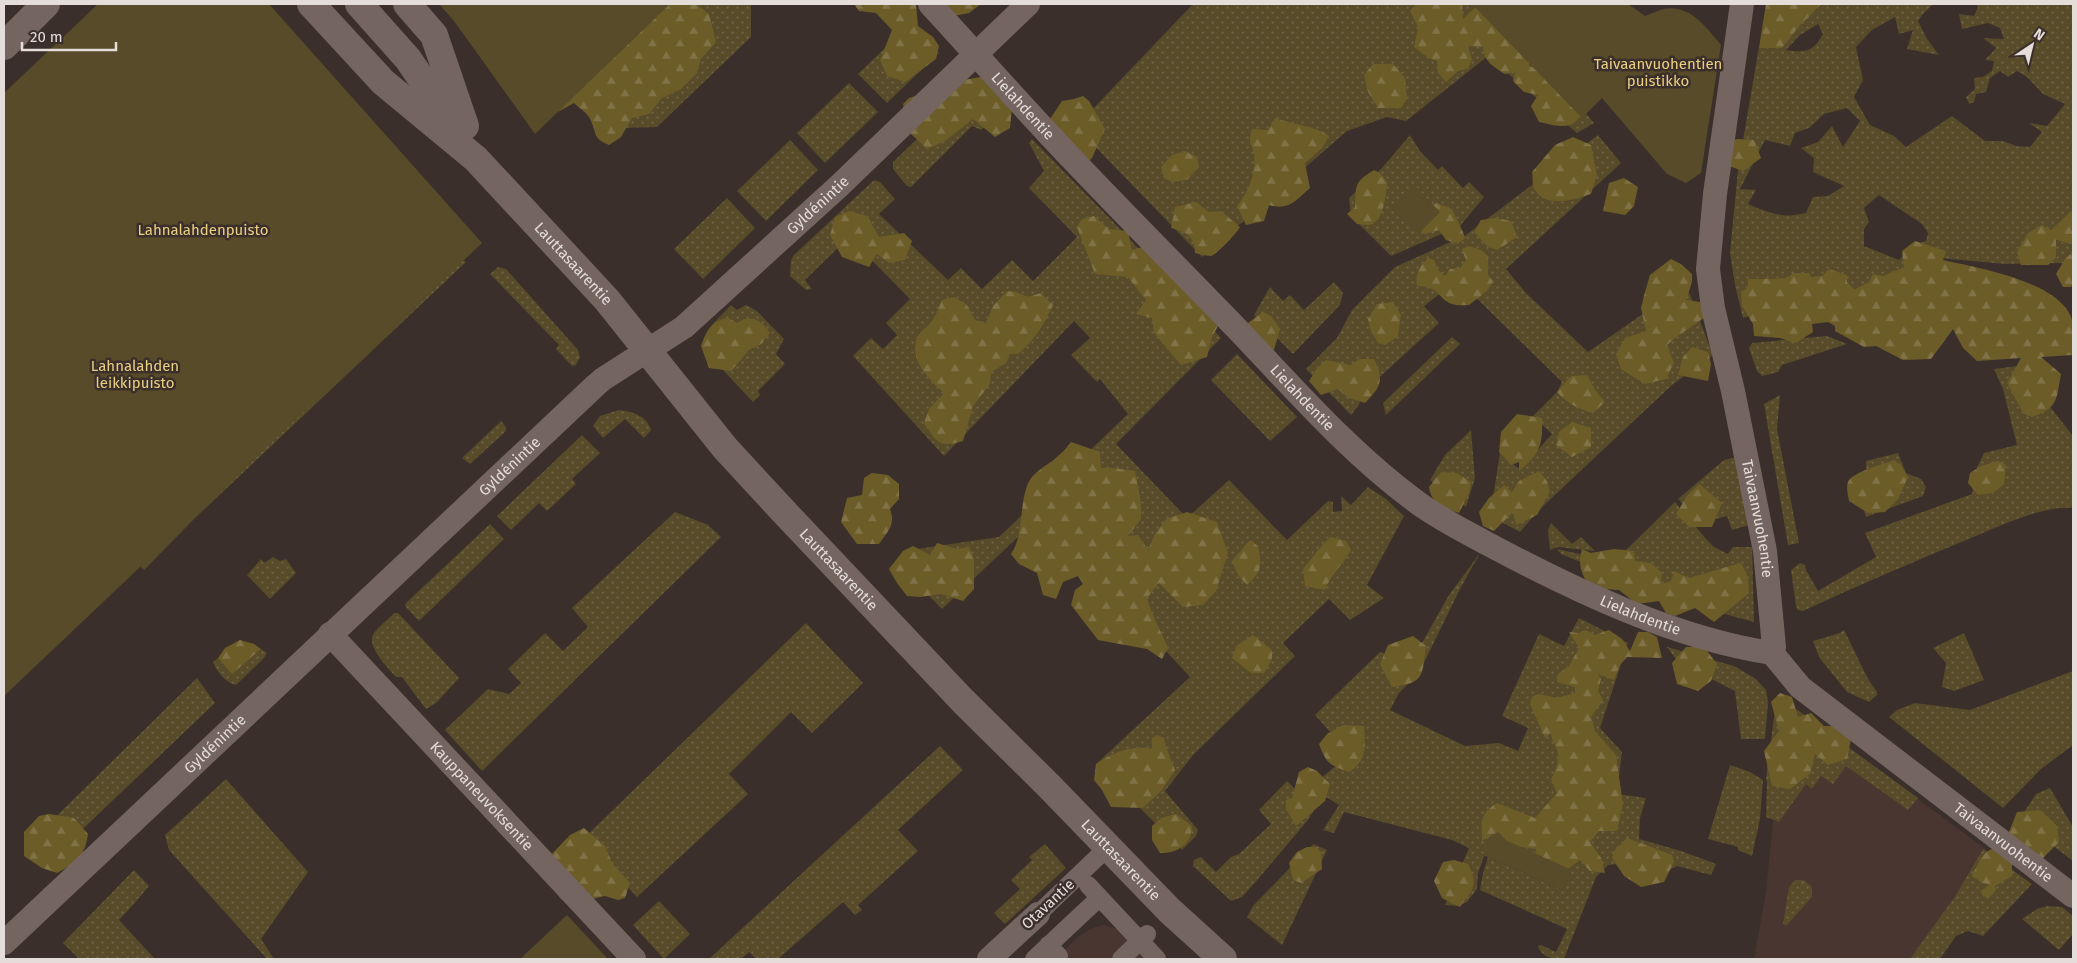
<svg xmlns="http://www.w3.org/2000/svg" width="2077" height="963" viewBox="0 0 2077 963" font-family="'Fira Sans',sans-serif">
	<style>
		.built { fill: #493630 }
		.grass { fill: url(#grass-dots); fill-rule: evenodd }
		.forest { fill: url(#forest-firs) }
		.park { fill: #574b29 }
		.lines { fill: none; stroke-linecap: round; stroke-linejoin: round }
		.pedestrian { stroke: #746561; stroke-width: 18 }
		.minor { stroke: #746561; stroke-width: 24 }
		.secondary { stroke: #746561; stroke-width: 28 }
		.labels { text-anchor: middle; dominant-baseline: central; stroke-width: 5; stroke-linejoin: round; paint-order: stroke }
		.park-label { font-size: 15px; fill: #e9cf80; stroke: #3b2f2b }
		.street-label { font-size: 15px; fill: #e5ddda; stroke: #3b2f2b }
	</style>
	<defs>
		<pattern id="grass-dots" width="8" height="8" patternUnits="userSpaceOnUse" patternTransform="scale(1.25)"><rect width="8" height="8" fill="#574b29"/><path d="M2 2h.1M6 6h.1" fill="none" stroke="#6f6447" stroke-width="1.8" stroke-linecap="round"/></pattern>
		<pattern id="forest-firs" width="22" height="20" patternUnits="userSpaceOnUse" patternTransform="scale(1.25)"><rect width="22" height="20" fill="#6c5c28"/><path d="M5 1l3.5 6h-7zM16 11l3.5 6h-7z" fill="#817347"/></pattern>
	</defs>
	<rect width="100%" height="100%" fill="#3b2f2b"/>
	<!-- built -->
	<path class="built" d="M 1778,696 L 2010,867 L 1931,959 L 1754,959 L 1766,892 L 1775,802 Z
		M 1103,925 L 1126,931 L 1155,959 L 1055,959 L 1078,937 L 1090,929 Z"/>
	<!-- grass -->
	<path class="grass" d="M 640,4 L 751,4 L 751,37 L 657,127 L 620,128 Z
		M 1193,4 L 1493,4 L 1594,123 L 1577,133 L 1488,56 L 1406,121 L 1387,117 L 1347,131 L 1202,257 L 1082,133 L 1089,113 Z
		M 1823,4 L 1933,4 L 1922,15 L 1918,21 L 1927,39 L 1939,55 L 1907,49 L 1913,30 L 1899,34 L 1895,17 L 1872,30 L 1856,47 L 1863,80 L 1854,97 L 1870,125 L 1894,136 L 1906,147 L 1952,116 L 1985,141 L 2003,141 L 2016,146 L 2030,147 L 2042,132 L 2029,123 L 2047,126 L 2065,104 L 2043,94 L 2027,77 L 2017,71 L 2008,77 L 2000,71 L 1990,78 L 1986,92 L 1976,94 L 1974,102 L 1969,104 L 1966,97 L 1975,89 L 1974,78 L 1983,77 L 1992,71 L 1994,61 L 1985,60 L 1996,48 L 1983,38 L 2004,39 L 2000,28 L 1988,23 L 1962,29 L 1959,14 L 1974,16 L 1978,7 L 1976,4 L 2073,4 L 2073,209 L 2044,237 L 2073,245 L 2073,264 L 2057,263 L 2005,264 L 1929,257 L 1846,292 L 1790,278 L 1749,279 L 1746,311 L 1749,316 L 1743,318 L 1735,285 L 1730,253 L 1738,170 L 1759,47 L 1801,23 ZM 1818,24 L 1823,34 C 1813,52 1807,53 1786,50 L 1800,35 ZM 1847,108 L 1860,121 L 1843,147 L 1832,126 L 1818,142 L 1801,148 L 1814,158 L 1813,172 L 1844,186 L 1828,196 L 1813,197 L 1806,213 C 1782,219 1770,213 1748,204 L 1756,190 L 1740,189 L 1765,140 L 1790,146 L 1795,133 L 1809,128 L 1824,114 ZM 1879,195 L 1922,224 L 1928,233 L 1926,241 L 1911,246 L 1899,260 L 1864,246 L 1864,229 L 1869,222 L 1864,208 Z
		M 911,23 L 939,53 L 887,103 L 858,74 Z
		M 978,81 L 1004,108 L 981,130 L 972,126 L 911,187 L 907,186 L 893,169 L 893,162 Z
		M 849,83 L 878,112 L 825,163 L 797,133 Z
		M 1410,135 L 1420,151 L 1438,170 L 1442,166 L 1463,188 L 1469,182 L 1484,197 L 1460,226 L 1391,256 L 1351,216 L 1349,198 L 1382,168 Z
		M 1598,135 L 1621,163 L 1506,269 L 1526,293 L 1588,352 L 1686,284 L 1713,355 L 1672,385 L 1539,510 L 1520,532 L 1490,516 L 1500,453 L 1520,470 L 1552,434 L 1533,416 L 1557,392 L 1562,382 L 1458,280 L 1424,306 L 1439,323 L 1361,394 L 1359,405 L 1351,415 L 1306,369 L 1337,338 L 1352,310 L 1395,267 L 1466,235 Z
		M 1032,139 L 1122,231 L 1221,338 L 1116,444 L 1187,518 L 1229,480 L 1287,540 L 1328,501 L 1333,502 L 1333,512 L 1342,511 L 1341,496 L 1351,505 L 1368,487 L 1386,499 L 1404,516 L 1367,585 L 1384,598 L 1350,620 L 1329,599 L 1283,643 L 1295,656 L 1193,755 L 1165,791 L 1198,830 L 1196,836 L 1182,850 L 1096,764 L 1190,677 L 1164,649 L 1080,478 L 942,609 L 901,568 L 917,549 L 999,537 L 1128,414 L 1100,379 L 1097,382 L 1071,355 L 1090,338 L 1074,321 L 944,456 L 853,356 L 871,338 L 883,349 L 897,335 L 886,323 L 910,299 L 849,237 L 805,280 L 812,289 L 806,290 L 790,276 L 791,261 L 793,256 L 874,180 L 880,182 L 895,199 L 879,214 L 948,280 L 961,268 L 982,289 L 1012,260 L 1033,281 L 1077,237 L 1029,188 L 1044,171 L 1029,143 Z
		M 790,140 L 818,170 L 766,221 L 737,191 Z
		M 727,198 L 755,228 L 703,279 L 674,249 Z
		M 452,255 L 466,262 L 194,519 L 144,570 L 133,560 Z
		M 498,267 L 506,269 L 578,350 L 580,357 L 576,365 L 572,366 L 556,349 L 559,345 L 490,274 Z
		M 1334,282 L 1343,293 L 1340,305 L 1293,354 L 1254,315 L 1270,287 L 1283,301 L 1290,295 L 1304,310 Z
		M 731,305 L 737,310 L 746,305 L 757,311 L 784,339 L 776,354 L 785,364 L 758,391 L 760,395 L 753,402 L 706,352 C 702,329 717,321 731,305 Z
		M 1827,336 L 1847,344 L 1782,365 L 1778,372 L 1762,376 L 1757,371 L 1749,348 L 1752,343 Z
		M 1452,337 L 1460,344 L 1386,415 L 1383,403 Z
		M 1237,354 L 1297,417 L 1270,441 L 1211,380 Z
		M 2018,366 L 2073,436 L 2073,508 C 2044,505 1999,526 1971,538 C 1915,561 1859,585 1803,611 L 1798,610 L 1796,606 L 1791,570 L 1800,563 L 1805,565 L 1806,570 L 1818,591 L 1876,557 L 1865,533 L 1972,494 L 1973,490 L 1971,480 L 1984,453 L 2017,445 L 2003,389 L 1994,369 Z
		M 1780,395 L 1777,429 L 1799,543 L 1788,545 L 1764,404 Z
		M 619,410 C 633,412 646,415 651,430 L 644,438 L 625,419 L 603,438 L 593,426 L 600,416 Z
		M 501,421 L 506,427 L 506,431 L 470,464 L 462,458 Z
		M 1471,430 L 1475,478 L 1466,507 L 1430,480 L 1445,455 Z
		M 582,435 L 600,453 L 572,479 L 576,484 L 547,511 L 539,503 L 511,530 L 497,516 Z
		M 1898,453 L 1906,473 L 1921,479 L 1926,487 L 1923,496 L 1866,517 L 1862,504 L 1867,489 L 1866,461 Z
		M 1737,457 L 1749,525 L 1732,530 L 1727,516 L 1712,520 L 1704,525 L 1678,499 L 1724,460 Z
		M 1675,502 L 1706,539 L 1714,547 L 1728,554 L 1733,547 L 1752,547 L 1754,622 L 1680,602 L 1561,554 L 1557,549 L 1614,562 Z
		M 675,512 L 708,525 L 721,537 L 482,771 L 445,730 L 488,689 L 509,694 L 521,683 L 508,669 L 545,633 L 563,651 L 588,627 L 572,608 Z
		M 1551,523 L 1572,544 L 1581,537 L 1595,551 L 1558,547 L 1550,550 L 1548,530 Z
		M 490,524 L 504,539 L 419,621 L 405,606 L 406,603 Z
		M 1480,553 L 1460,589 L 1419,673 L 1399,693 L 1390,710 L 1465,746 L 1499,743 L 1518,751 L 1528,728 L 1502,716 L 1539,634 L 1564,646 L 1579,618 L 1628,643 L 1600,728 L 1622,752 L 1617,794 L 1646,798 L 1640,818 L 1639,839 L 1681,851 L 1716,864 L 1711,875 L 1677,866 L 1663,873 L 1617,864 L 1608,865 L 1596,877 L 1564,959 C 1553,959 1542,958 1538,946 L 1541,945 L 1556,952 L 1567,929 L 1480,890 L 1483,873 L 1488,857 L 1563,890 L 1492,835 L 1478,873 L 1477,889 L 1467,902 L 1458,906 L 1445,905 L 1469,848 L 1452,840 L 1344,812 L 1334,833 L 1323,830 L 1339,805 L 1323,795 L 1308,820 L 1259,878 L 1242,897 L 1231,901 L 1193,866 L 1194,860 L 1201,857 L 1216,872 L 1231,857 L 1239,854 L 1271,824 L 1259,810 L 1287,781 L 1301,795 L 1350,754 L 1315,715 L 1380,652 L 1410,664 L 1449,595 Z
		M 273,557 L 280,561 L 286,559 L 296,573 L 270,599 L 247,575 L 261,559 L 264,563 Z
		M 394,613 L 398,613 L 459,678 L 436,703 L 426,709 L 402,677 L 396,677 C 388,668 365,645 374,633 C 379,626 388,620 394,613 Z
		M 806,623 L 863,683 L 812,733 L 791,712 L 729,774 L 748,794 L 637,897 L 583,839 Z
		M 1844,630 L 1868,679 L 1877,692 L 1877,695 L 1869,702 L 1847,692 L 1819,657 L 1813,641 L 1840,633 Z
		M 1964,633 L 1984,680 L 1954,691 L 1942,687 L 1946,663 L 1933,648 Z
		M 1667,647 L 1734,666 L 1756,679 L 1766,690 L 1768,702 L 1765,739 L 1741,739 L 1735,691 L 1678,662 Z
		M 261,649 L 267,653 L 264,658 L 236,685 C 226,683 217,672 213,662 L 218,658 L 232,673 Z
		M 2073,671 L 2073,745 L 2041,769 L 2003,808 L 1889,717 L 1897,710 L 1915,703 L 1970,710 Z
		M 197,678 L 215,703 L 45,865 L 27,845 Z
		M 1777,695 L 1918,798 L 1908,810 L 1846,766 L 1833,784 L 1821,776 L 1812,789 L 1806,784 L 1779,822 L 1766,817 L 1767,782 L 1766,779 Z
		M 940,746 L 963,770 L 898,830 L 918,851 L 858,905 L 862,910 L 855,915 L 843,902 L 778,959 L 756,959 L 749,952 L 741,959 L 709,959 Z
		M 1730,765 L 1750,772 L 1763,780 L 1760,819 L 1752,856 L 1738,850 L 1738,847 L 1708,839 Z
		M 226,779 L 308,872 L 261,939 L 274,959 L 267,959 L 169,850 L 165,835 Z
		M 2050,788 L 2073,827 L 2073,861 L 2019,820 L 2036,794 Z
		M 1045,844 L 1066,868 L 1005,924 L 994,913 L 1020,889 L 1011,880 L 1032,860 L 1029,857 Z
		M 1313,844 L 1327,850 L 1282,945 L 1247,917 L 1253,906 Z
		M 1983,849 L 2032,884 L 1983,936 L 1968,931 L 1956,936 L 1940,959 L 1910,959 L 1956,895 Z
		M 134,870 L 149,886 L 133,905 L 119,920 L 155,959 L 79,959 L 63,943 Z
		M 1795,880 L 1804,880 L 1812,887 L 1812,897 L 1786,926 L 1783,924 L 1789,887 Z
		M 659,901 L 690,934 L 664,959 L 633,925 Z
		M 2047,906 L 2062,907 L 2073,916 L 2073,934 L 2059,950 L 2022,919 L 2037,909 Z"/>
	<!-- forest -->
	<path class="forest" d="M 531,4 L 696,4 L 709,14 L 716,42 L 701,59 L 697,73 L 681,89 L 662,98 L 649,114 L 632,118 L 621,137 L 609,145 C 593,138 597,135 591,121 C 589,114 579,108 574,103 L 547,118 Z
		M 854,4 L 916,4 L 918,26 L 933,37 L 939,46 L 936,59 L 905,82 L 887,76 L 880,60 L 892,30 L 876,13 L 859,11 Z
		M 938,4 L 981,4 L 969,13 L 949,17 Z
		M 1416,4 L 1462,4 L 1463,19 L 1479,4 L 1529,51 L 1529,66 L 1544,71 L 1548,84 L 1563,78 L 1588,105 C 1573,131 1566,128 1539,122 L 1531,106 L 1538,95 L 1524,92 L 1513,81 L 1515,72 L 1505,74 C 1494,67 1483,61 1483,47 L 1468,46 L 1472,59 L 1468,69 L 1458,71 L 1446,82 L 1438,73 L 1437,61 L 1429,58 L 1414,47 L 1418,27 L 1410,11 Z
		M 1766,4 L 1822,4 L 1801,24 L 1782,48 L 1759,48 Z
		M 1373,64 L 1393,64 L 1405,78 L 1407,99 L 1401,108 L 1378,108 L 1368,92 L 1364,75 Z
		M 991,75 L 1014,86 L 1010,128 L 995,137 L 973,119 L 945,141 L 927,149 L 909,132 L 903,104 L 909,98 L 964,80 Z
		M 1083,96 L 1089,101 L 1105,129 L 1092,158 L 1084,166 L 1048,122 L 1062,101 L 1074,99 Z
		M 1275,118 C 1293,125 1314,125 1329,136 L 1323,147 L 1305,163 L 1310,188 C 1296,200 1289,211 1269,205 L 1264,221 L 1246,225 L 1237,206 C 1248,192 1256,174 1254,155 C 1252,141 1247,147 1252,129 L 1268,130 Z
		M 1573,137 L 1591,145 L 1597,175 L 1591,194 C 1575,199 1544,210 1534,188 C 1532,184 1533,177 1532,172 L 1555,145 Z
		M 1738,139 L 1754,140 L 1761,158 L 1743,171 L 1729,166 L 1731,140 Z
		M 1185,151 L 1197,157 L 1199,167 L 1187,180 L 1172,182 L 1164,178 L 1161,167 L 1172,155 Z
		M 1374,170 L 1380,173 L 1387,182 C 1386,194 1384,223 1369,225 C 1365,225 1360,224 1357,224 L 1347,214 L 1355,207 C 1356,185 1354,182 1374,170 Z
		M 1624,178 L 1638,187 L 1634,206 L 1625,215 L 1603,211 L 1609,183 Z
		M 1196,202 L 1209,212 L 1221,211 L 1240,227 C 1237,233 1216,255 1211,256 C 1206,256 1200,254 1195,253 C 1195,236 1186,232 1171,228 L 1175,207 Z
		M 1437,203 L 1452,209 C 1456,220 1462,227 1465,238 L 1458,244 L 1446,240 L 1439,230 L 1425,234 L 1418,229 L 1424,209 Z
		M 2073,209 L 2073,245 L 2056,240 L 2056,258 L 2048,265 L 2021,265 L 2017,252 L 2028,233 L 2042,225 L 2051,230 Z
		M 849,211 L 867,216 L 879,237 L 904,233 L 912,241 L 905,260 L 889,263 L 877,254 L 869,267 L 842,257 L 830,235 L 835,217 Z
		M 1094,216 L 1109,229 L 1128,231 L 1132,250 L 1149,245 L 1159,259 L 1163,270 L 1170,273 L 1218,326 L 1212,337 L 1207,357 L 1181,365 L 1154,333 L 1152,318 L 1136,314 L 1146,300 L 1128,277 L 1095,274 L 1077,227 L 1082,219 Z
		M 1496,218 L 1511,221 L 1517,237 L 1497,250 L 1487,246 L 1474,232 L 1481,220 Z
		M 1915,241 L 1946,251 L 1943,260 C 1978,268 2066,282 2073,324 C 2075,334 2073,345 2073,355 L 2041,357 L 2061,374 C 2056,399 2059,408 2032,417 L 2023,413 L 2007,383 L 2021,358 L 1977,361 L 1963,348 L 1953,329 L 1931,359 L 1903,360 L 1876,346 L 1864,347 L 1835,331 L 1835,326 L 1828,322 L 1812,324 L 1813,332 L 1796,343 L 1780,338 L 1754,336 L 1753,324 L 1742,306 L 1741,292 L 1748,287 L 1748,279 L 1787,278 L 1793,273 L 1809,273 L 1811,277 L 1822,276 L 1829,269 L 1847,275 L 1847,282 L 1854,289 L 1869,282 L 1873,274 L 1883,276 L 1904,267 L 1902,251 Z
		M 1469,246 L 1481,250 L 1488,256 L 1488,275 L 1493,281 L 1487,291 L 1469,305 C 1464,305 1457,306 1452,304 C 1437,299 1442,287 1417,286 C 1415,275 1420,264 1429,258 L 1434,260 L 1439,271 L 1445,276 L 1450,269 L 1460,268 L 1466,260 L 1462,249 Z
		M 2073,252 L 2073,283 L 2071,287 L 2063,287 L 2056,274 L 2065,259 Z
		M 1671,259 L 1681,264 L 1692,274 L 1692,282 L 1686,300 L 1700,302 L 1704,318 L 1676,337 L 1667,345 L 1674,363 L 1666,379 L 1645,384 L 1621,369 L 1616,354 L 1625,338 L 1646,331 L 1641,308 L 1645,292 L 1650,275 Z
		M 1007,291 L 1016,292 L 1028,297 L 1041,293 L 1053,305 C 1044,325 1035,340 1018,354 L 1010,354 L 1006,363 L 991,372 L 990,384 L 973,406 L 963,441 C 940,448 937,443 924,423 L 929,409 L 944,393 C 929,380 907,358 918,336 C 921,330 928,327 932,321 C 936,315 939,307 942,300 L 954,297 L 967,305 L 975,320 L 986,323 L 993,306 Z
		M 1393,302 L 1401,315 L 1398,336 L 1385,345 L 1378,343 L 1370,329 L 1368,319 L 1377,304 Z
		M 1263,312 L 1271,316 L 1280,329 L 1274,350 C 1260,345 1249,339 1248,323 Z
		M 728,318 L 737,323 C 751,313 762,321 770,333 L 761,344 L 749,350 L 731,371 L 709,368 L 701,346 C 706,332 711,320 728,318 Z
		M 1692,347 L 1708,352 L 1711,364 L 1708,381 L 1678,375 L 1683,357 Z
		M 1359,359 L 1374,359 C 1385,381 1380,387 1365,403 L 1349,398 L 1338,389 L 1321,395 L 1309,381 L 1318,367 L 1326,360 L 1351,365 Z
		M 1587,375 L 1595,390 L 1605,402 L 1593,413 C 1578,409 1567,403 1557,392 L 1571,376 Z
		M 1517,414 L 1542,418 C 1543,445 1540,454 1519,471 L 1519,462 L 1511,465 L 1499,452 L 1501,432 Z
		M 1572,422 L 1591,428 L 1591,447 L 1572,457 L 1556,445 L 1559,432 Z
		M 1071,442 L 1100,452 L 1101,468 L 1113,468 L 1135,471 L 1141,502 L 1141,519 L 1128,536 L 1138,535 L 1148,550 L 1155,534 L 1166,519 L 1187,512 L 1217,522 L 1228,553 L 1216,591 L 1203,605 L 1183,607 L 1159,583 L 1147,598 C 1152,616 1161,631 1168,648 L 1162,659 L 1147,649 L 1098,640 L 1071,605 L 1075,590 L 1083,584 L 1078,576 L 1063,582 L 1056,599 L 1043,595 L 1037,573 L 1019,564 L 1011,554 C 1024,535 1019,507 1027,486 C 1033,470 1047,467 1058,456 C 1063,452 1067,447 1071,442 Z
		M 1894,460 L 1901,465 L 1908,477 L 1898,499 L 1885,512 L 1868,513 L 1849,501 C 1848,495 1846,488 1848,482 C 1852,472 1884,464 1894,460 Z
		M 1998,461 L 2006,465 L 2004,484 L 1993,493 L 1978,495 L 1968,483 L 1970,473 L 1981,466 Z
		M 1539,471 L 1547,481 L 1550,492 L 1537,515 L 1516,525 L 1513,512 L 1494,531 L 1483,526 L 1479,512 L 1489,498 L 1504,485 L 1512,492 L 1519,481 Z
		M 1441,472 L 1457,473 L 1471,482 L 1469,493 L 1459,513 C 1443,507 1432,505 1429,487 Z
		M 872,473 L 888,475 L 899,484 L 899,499 L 890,509 C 896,525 888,531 879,544 L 857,544 L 841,522 L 847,498 L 862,495 L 864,478 Z
		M 1699,484 L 1722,503 L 1712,527 L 1689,527 L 1676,514 L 1687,496 Z
		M 1331,537 L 1346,541 L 1351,550 C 1343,564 1331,574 1325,590 L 1305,586 L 1303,569 C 1313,557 1320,546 1331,537 Z
		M 1250,540 L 1258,546 C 1262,565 1262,572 1247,585 L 1238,575 L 1232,561 Z
		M 937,543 L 957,549 L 969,547 L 974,559 L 974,589 L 963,601 L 941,594 L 920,597 L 907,596 L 897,583 L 889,569 L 903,551 L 913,546 L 930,555 Z
		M 1582,549 L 1591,553 L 1614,549 L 1634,551 L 1635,561 L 1651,563 L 1662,573 L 1661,584 L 1671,581 L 1674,571 L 1689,578 L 1740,563 C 1748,571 1749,583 1749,593 L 1714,622 L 1695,608 L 1675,616 L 1666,613 L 1659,601 L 1637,604 L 1619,590 L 1591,588 C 1582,576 1577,565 1582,549 Z
		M 1586,630 L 1595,635 L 1609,630 L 1622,639 L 1630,651 L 1638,632 L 1648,632 L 1657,637 L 1662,658 L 1627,657 L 1620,665 L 1614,680 L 1598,674 L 1601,679 L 1598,691 L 1603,700 L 1591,717 L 1595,731 L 1616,755 L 1623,804 L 1617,831 L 1599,831 L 1590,842 L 1601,858 L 1605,873 L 1590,871 L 1580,860 L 1564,872 L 1534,860 L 1536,849 L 1512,846 L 1498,832 L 1482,841 C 1482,821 1479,814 1497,803 L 1535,818 L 1557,793 L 1551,779 C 1555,773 1559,761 1558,754 C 1557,746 1551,741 1551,733 L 1545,738 L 1530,704 L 1532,697 L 1539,694 L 1557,698 L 1575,693 L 1575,687 L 1557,682 L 1558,674 L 1569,666 L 1579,648 L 1569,632 L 1578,633 Z
		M 1253,635 L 1272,650 L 1272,659 L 1264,673 L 1251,673 L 1232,658 L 1236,646 Z
		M 1413,636 L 1426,646 C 1422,676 1425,683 1392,687 L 1380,664 L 1388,645 Z
		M 240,640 L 254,644 L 261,649 L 232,674 L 218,658 L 225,648 Z
		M 1686,647 L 1704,647 L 1717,664 L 1711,681 L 1698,691 L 1677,684 L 1672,663 Z
		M 1780,693 L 1792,697 L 1798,717 L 1811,713 L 1824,726 L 1842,726 L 1851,739 L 1847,759 L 1828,765 L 1815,754 L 1810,774 L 1790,789 L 1772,786 L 1764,751 L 1779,731 L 1771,702 Z
		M 1343,725 L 1364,726 C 1365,746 1368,760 1349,772 C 1330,765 1327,765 1319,744 L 1327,734 Z
		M 1157,735 L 1164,738 L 1166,747 L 1175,770 L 1161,791 L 1143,808 L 1111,807 L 1102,790 L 1094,780 L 1096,764 C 1115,752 1130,745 1152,749 L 1152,738 Z
		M 1308,767 L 1317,771 L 1330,784 L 1325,801 L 1296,826 L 1286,809 L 1286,800 L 1292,798 L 1299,772 Z
		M 2040,810 L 2057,826 L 2059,842 L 2041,860 L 2018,849 L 2009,832 L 2017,812 Z
		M 49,814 L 74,818 L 88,834 C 85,856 76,863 57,873 L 42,868 L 24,856 L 24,832 L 39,816 Z
		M 1176,814 L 1192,826 C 1192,844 1177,854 1160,853 L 1152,840 L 1152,826 L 1161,818 Z
		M 584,828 L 605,846 L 612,863 L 630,883 L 625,898 L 618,900 L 605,896 L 570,904 L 560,898 L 547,874 L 549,857 L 570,835 Z
		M 1627,838 L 1672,855 L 1674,862 L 1664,882 L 1641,887 L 1624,876 L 1612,858 L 1614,851 Z
		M 1307,847 L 1316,847 L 1321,852 L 1322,869 L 1301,883 L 1293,880 L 1289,863 L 1297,852 Z
		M 1999,847 L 2012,864 L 2012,876 L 1995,886 L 1996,890 L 1989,898 L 1983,896 L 1981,891 L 1989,885 L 1981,882 L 1972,876 C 1979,862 1982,850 1999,847 Z
		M 1454,860 L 1468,864 C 1479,885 1473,890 1460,907 L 1442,898 L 1434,881 L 1443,862 Z"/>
	<!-- park -->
	<path class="park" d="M 98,4 L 269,4 L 482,243 L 4,696 L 4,93 Z
		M 439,4 L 670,4 L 535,134 L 454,21 Z
		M 1472,4 L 1628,4 L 1645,16 C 1651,14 1657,11 1663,9 C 1690,4 1706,27 1721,45 L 1701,173 L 1686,183 L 1667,174 L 1602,98 L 1582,118 Z
		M 1416,187 L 1440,212 L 1419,233 L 1395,207 Z
		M 1492,834 L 1572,870 L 1563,890 L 1483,855 Z
		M 567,915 L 608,959 L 520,959 Z"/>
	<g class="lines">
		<!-- pedestrian -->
		<path class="pedestrian" d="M 1088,885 L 1157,959
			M 1038,914 L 1107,848
			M 1048,945 L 1059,956
			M 1034,959 L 1099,898
			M 1121,959 L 1147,934"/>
		<!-- minor -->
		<g class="minor">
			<path id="s1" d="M 930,4 C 978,56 1025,110 1074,161 C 1129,219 1185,275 1241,333 C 1297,392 1352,455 1418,503 C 1440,519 1464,531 1488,544 C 1574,590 1676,639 1772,653"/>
			<path id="s2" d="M 1742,4 L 1715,194 L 1708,269 L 1713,308 L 1733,391 L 1765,551 L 1774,647 L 1772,653"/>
			<path id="s3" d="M 330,634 L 634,959"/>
			<path id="s4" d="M 1772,653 L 1800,687 L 2073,896"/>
			<path id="s5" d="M 4,943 L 596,385 L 603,379 L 684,327 L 839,186 L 1028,4"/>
			<path d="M 989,959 L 1038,914"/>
		</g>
		<!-- secondary -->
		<g class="secondary">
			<path id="s6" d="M 311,4 L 383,82 L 476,159 L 607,300 L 725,448 L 786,514 L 963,701 L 1049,786 L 1170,911 L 1223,959"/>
			<path d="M 359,4 L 408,59 L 458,133"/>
			<path d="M 407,4 L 434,35 L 465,126"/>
			<path d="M 4,46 L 46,4"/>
		</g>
	</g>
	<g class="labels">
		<!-- park labels -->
		<g class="park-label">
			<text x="1658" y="64">Taivaanvuohentien<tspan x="1658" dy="17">puistikko</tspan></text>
			<text x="203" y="230">Lahnalahdenpuisto</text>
			<text x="135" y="366">Lahnalahden<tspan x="135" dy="17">leikkipuisto</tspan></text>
		</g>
		<!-- street labels -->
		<g class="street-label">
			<text stroke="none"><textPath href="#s1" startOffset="138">Lielahdentie</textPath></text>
			<text stroke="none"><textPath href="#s5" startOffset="1100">Gyldénintie</textPath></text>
			<text stroke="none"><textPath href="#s6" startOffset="370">Lauttasaarentie</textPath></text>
			<text stroke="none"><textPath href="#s1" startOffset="542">Lielahdentie</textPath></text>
			<text stroke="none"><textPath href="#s5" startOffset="695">Gyldénintie</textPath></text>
			<text stroke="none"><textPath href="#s2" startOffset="522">Taivaanvuohentie</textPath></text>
			<text stroke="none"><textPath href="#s6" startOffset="775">Lauttasaarentie</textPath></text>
			<text stroke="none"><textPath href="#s1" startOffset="948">Lielahdentie</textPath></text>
			<text stroke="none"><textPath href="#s5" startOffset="290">Gyldénintie</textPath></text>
			<text stroke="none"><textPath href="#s3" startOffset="222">Kauppaneuvoksentie</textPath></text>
			<text stroke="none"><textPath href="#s4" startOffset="300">Taivaanvuohentie</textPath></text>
			<text stroke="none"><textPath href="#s6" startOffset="1180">Lauttasaarentie</textPath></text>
			<text transform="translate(1048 904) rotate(-43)">Otavantie</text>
		</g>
	</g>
	<!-- border -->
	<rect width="2077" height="963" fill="none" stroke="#e5ddda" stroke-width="10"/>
	<!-- north arrow -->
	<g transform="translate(2032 45) rotate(35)" stroke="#3b2f2b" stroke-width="4" paint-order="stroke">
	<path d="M0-4L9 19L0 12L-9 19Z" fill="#e5ddda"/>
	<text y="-8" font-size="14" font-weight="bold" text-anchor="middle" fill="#e5ddda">N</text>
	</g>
	<!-- scale -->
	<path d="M22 42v8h94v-8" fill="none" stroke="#e5ddda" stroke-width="2.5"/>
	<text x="30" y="42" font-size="15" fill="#e5ddda" stroke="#3b2f2b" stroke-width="4" paint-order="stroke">20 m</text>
</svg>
